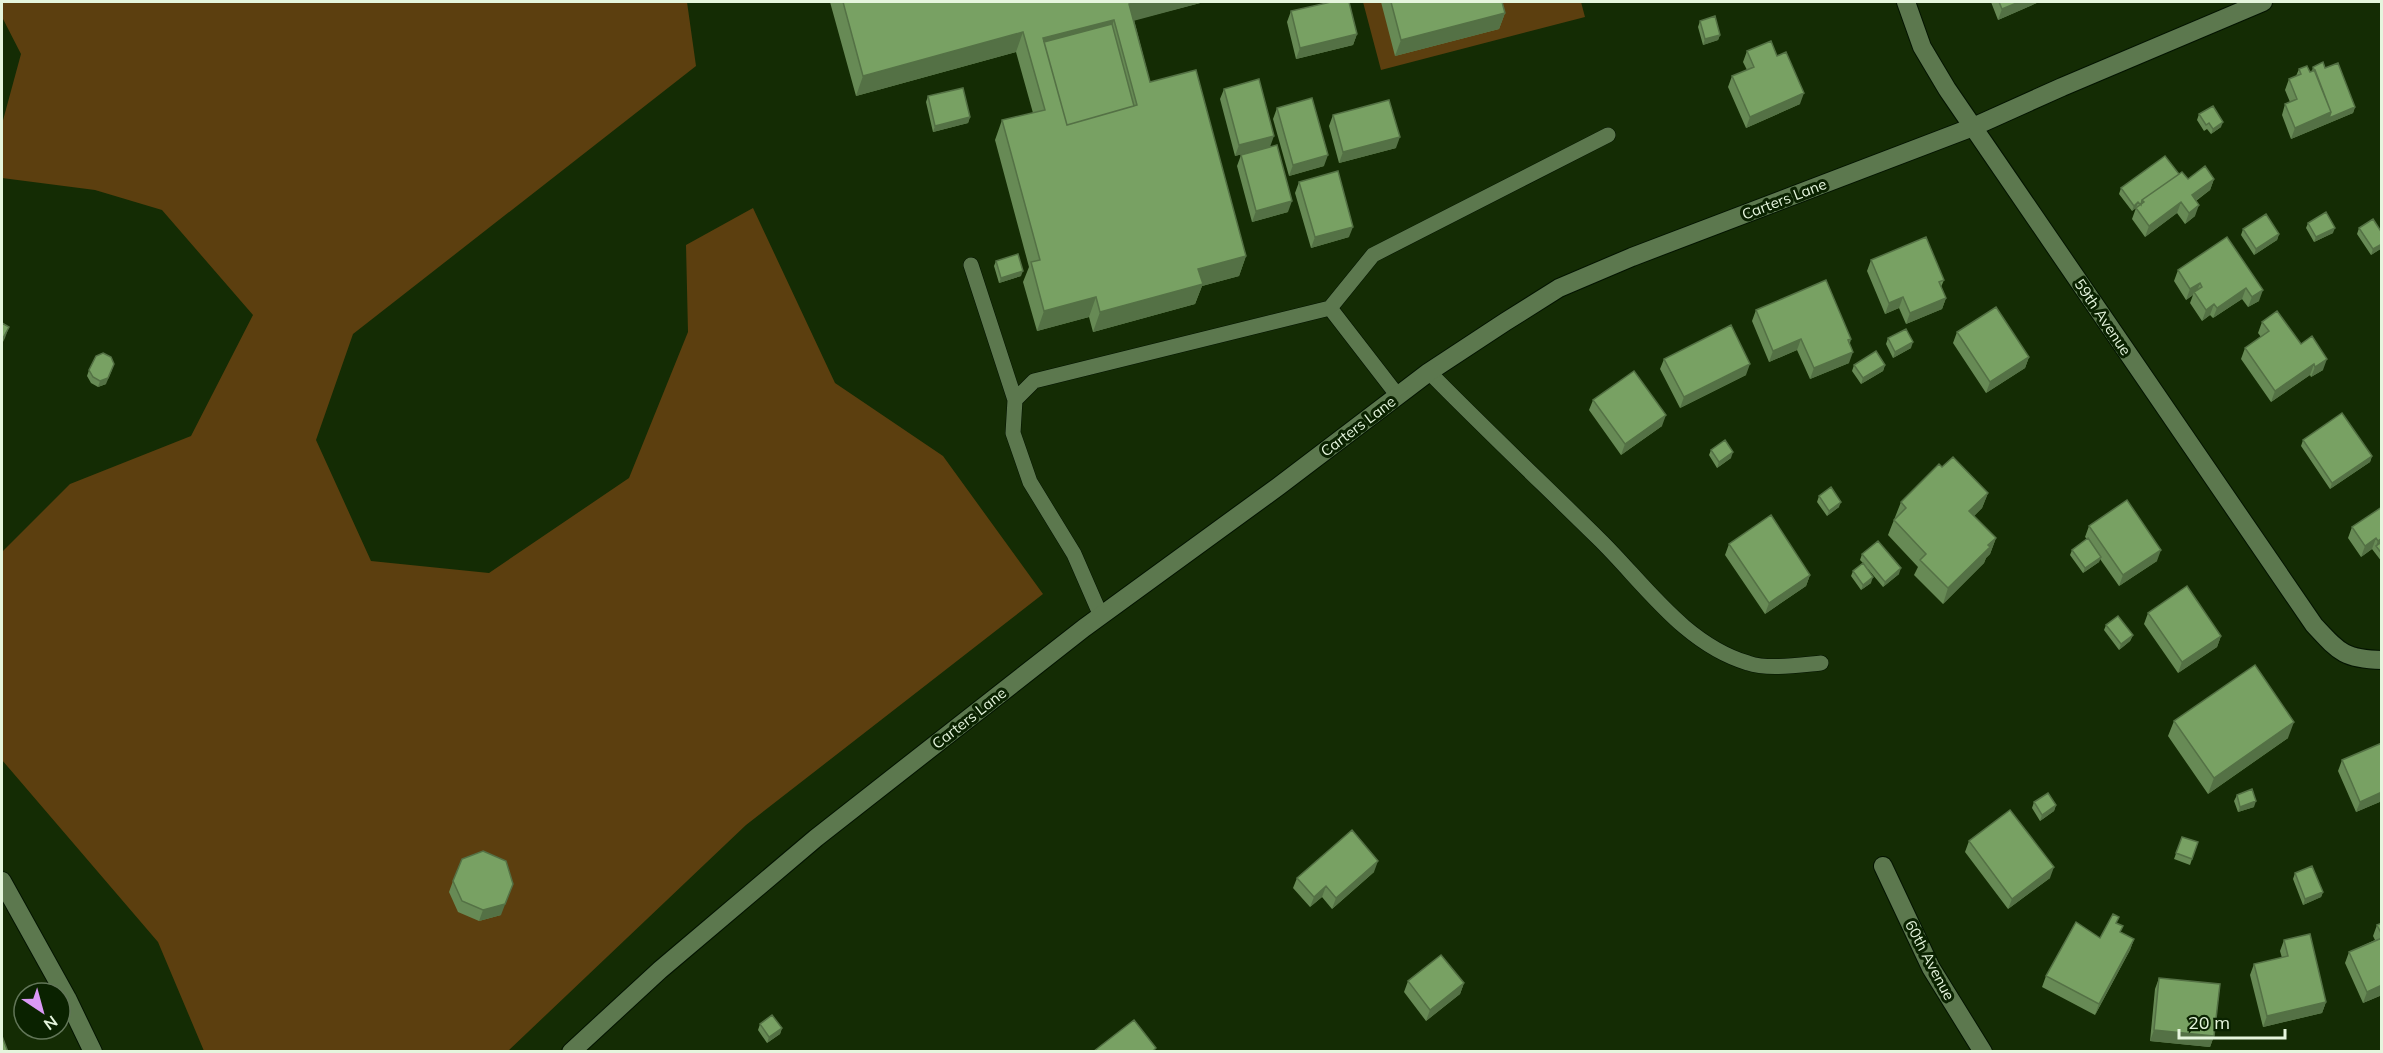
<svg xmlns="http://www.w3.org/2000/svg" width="2383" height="1053" viewBox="0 0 2383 1053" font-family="Mulish,sans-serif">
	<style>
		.green { fill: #5c3f0f }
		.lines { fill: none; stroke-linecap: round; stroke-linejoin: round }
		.lane-casing { stroke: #031300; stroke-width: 16 }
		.street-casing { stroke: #031300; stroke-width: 20 }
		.lane { stroke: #5c784e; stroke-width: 15 }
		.street { stroke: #5c784e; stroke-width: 18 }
		.wall { fill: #678a55 }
		.shaded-wall { fill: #547145 }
		.building { fill: #78a163; stroke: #547145; stroke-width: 1.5; fill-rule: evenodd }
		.labels { text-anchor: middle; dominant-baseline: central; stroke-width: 6; stroke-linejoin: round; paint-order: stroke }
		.street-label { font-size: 15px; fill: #e5f5dd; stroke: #0a2200 }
	</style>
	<rect width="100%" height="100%" fill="#142c04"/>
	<!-- green -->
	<path class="green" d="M 2,2 L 687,2 L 696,66 L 353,334 L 316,440 L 371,561 L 489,573 L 629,478 L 688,332 L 686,245 L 753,208 L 835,383 L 943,456 L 1043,594 L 746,825 L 508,1051 L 204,1051 L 158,942 L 2,760 L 2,552 L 70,484 L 191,436 L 253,315 L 162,210 L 95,190 L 2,178 L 2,124 L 21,54 L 2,17 Z
		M 1363,2 L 1581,2 L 1585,17 L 1381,70 Z"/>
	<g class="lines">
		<defs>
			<path id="lane" d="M 971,265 L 1015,400
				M 1330,308 L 1398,396
				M 1429,372 C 1485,429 1542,483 1599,539 C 1644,583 1684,644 1748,663 C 1768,670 1800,665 1821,663
				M 1101,616 L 1074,554 L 1030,482 L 1013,433 L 1015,400 L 1034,381 L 1330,308 L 1373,255 L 1608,135"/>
			<path id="street" d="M 1906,2 L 1922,47 L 1947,89 L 2314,625 C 2339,652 2344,659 2382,660
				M 1883,866 L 1931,968 L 1983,1052
				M 2,881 L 67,998 L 93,1052
				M 571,1052 L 660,970 L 816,838 L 1084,628 L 1279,486 L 1429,372 L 1505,322 L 1559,288 L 1632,257 L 1973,127 L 2062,87 L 2263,2"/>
		</defs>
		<!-- lane casing -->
		<use href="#lane" class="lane-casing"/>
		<!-- street casing -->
		<use href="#street" class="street-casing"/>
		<!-- lane -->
		<use href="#lane" class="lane"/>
		<!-- street -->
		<use href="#street" class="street"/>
	</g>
	<!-- wall -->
	<path class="wall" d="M 830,2 L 1204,2 L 1134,20 L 1150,82 L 1246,256 L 1239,276 L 1202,286 L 1195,304 L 1093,332 L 1089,317 L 1037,331 L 1023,282 L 1029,267 L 995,140 L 1002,120 L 1033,113 L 1016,52 L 856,96 Z
		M 1381,2 L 1502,2 L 1505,13 L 1499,29 L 1395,56 Z
		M 1991,2 L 2039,2 L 1998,20 Z
		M 1291,11 L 1357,34 L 1353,45 L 1296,59 L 1287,22 Z
		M 1700,21 L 1720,35 L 1718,40 L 1703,45 L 1698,27 Z
		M 1747,51 L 1800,104 L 1746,128 L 1728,87 L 1732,76 L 1747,70 L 1743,62 Z
		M 2313,67 L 2325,68 L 2355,107 L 2353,113 L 2291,139 L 2282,115 L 2285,104 L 2290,102 L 2285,90 L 2289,79 L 2296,76 L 2299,69 L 2310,72 L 2312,71 Z
		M 1224,89 L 1270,146 L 1288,212 L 1252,222 L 1237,166 L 1241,155 L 1257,150 L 1235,156 L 1220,99 Z
		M 928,96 L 970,117 L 968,123 L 933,132 L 926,102 Z
		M 1277,108 L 1324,166 L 1289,176 L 1273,119 Z
		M 2199,114 L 2221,127 L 2211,134 L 2207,129 L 2204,131 L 2197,120 Z
		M 1333,115 L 1396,148 L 1339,163 L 1329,126 Z
		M 2179,174 L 2188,179 L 2214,179 L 2210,190 L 2196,201 L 2195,216 L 2185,224 L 2177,213 L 2145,237 L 2132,219 L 2136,208 L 2132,211 L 2119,194 L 2121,188 Z
		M 1299,182 L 1349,237 L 1311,248 L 1295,193 Z
		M 2308,223 L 2333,233 L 2314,242 L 2306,228 Z
		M 2359,228 L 2382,233 L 2382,248 L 2371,255 L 2357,234 Z
		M 2243,229 L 2279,234 L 2277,240 L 2254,255 L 2241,235 Z
		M 2227,237 L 2259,301 L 2248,307 L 2242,299 L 2213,318 L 2210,315 L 2202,321 L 2190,303 L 2193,295 L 2186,300 L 2174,281 L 2178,270 Z
		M 1871,260 L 1944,280 L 1941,287 L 1946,298 L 1942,309 L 1906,324 L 1899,308 L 1885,314 L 1867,271 Z
		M 996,261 L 1021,276 L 999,283 L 994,266 Z
		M 1756,310 L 1851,339 L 1850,343 L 1849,363 L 1810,379 L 1797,350 L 1769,362 L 1752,321 Z
		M 2262,322 L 2301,344 L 2323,370 L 2311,377 L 2310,375 L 2271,402 L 2241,359 L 2245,348 L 2261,337 L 2258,333 Z
		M 1957,332 L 2029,357 L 2025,368 L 1986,393 L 1953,343 Z
		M 1888,338 L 1911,348 L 1893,358 L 1886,344 Z
		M 1664,359 L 1746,375 L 1680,408 L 1660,369 Z
		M 1854,365 L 1885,365 L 1883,371 L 1861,384 L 1852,371 Z
		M 89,370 L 106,384 L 98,387 L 91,383 L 87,376 Z
		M 1593,400 L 1662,426 L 1621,455 L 1589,410 Z
		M 2303,440 L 2372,456 L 2370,462 L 2330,489 L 2301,446 Z
		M 1711,450 L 1731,458 L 1717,468 L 1709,455 Z
		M 1942,467 L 1988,493 L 1982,508 L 1974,516 L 1996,538 L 1990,554 L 1986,558 L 1984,563 L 1943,604 L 1914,575 L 1918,567 L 1888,535 L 1901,502 Z
		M 1819,496 L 1839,507 L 1827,516 L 1817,502 Z
		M 2382,507 L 2382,562 L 2372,549 L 2361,557 L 2348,538 L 2352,527 Z
		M 2089,526 L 2157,561 L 2119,586 L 2100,559 L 2099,562 L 2083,573 L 2070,555 L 2072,550 L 2087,539 L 2085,537 Z
		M 1729,544 L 1810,575 L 1806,586 L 1765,614 L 1725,555 Z
		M 1862,554 L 1899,574 L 1883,587 L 1868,569 L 1871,583 L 1861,590 L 1851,576 L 1853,571 L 1863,563 L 1860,560 Z
		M 2148,613 L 2221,636 L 2217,647 L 2178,673 L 2144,624 Z
		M 2106,625 L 2133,635 L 2130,641 L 2119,650 L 2104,630 Z
		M 2174,721 L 2288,738 L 2208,794 L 2168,736 Z
		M 2382,743 L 2382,801 L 2356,812 L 2338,771 L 2342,760 Z
		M 2237,795 L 2254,807 L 2238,812 L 2234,801 Z
		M 2034,802 L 2056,805 L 2054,811 L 2040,821 L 2032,808 Z
		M 2182,837 L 2198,842 L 2190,865 L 2174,859 Z
		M 1969,841 L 2050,878 L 2008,909 L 1965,852 Z
		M 1374,872 L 1332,909 L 1322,897 L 1310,907 L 1293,888 L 1297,878 Z
		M 2295,873 L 2323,892 L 2321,897 L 2303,905 L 2293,879 Z
		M 453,881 L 501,915 L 479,921 L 458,912 L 449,892 Z
		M 2117,923 L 2121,932 L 2134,939 L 2130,950 L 2095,1015 L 2042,987 L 2046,976 L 2100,938 Z
		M 2382,923 L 2382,995 L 2363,1003 L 2345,963 L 2349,952 L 2375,940 L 2373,936 L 2377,925 Z
		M 2284,940 L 2326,1002 L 2322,1013 L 2263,1027 L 2250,975 L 2254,964 L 2282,958 L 2280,951 Z
		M 2159,978 L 2214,1036 L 2210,1047 L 2150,1041 L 2155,989 Z
		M 1408,981 L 1464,983 L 1460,994 L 1426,1021 L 1404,992 Z
		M 760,1024 L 782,1028 L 780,1034 L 767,1043 L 758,1030 Z"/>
	<!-- shaded-wall -->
	<path class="shaded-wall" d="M 1137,2 L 1204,2 L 1122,24 L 1129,4 Z
		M 2019,2 L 2039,2 L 1998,20 L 2002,9 Z
		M 1505,13 L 1499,29 L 1395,56 L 1401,40 Z
		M 1114,20 L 1107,40 L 1045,56 L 1043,38 Z
		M 1023,32 L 1016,52 L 856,96 L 863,76 Z
		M 1357,34 L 1353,45 L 1296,59 L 1300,48 Z
		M 1720,35 L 1718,40 L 1703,45 L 1705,39 Z
		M 1804,93 L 1800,104 L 1746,128 L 1750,117 Z
		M 2355,107 L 2353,113 L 2291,139 L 2295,128 L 2331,112 Z
		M 970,117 L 968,123 L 933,132 L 935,126 Z
		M 2223,122 L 2221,127 L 2211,134 L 2213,129 Z
		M 1274,136 L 1270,147 L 1235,156 L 1239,145 Z
		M 1400,137 L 1396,148 L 1339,163 L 1343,152 Z
		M 1328,155 L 1324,166 L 1289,176 L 1293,165 Z
		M 2214,179 L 2210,190 L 2188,206 L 2192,195 Z
		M 1292,201 L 1288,212 L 1252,222 L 1256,211 Z
		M 2138,202 L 2136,208 L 2132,211 L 2134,206 Z
		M 2181,202 L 2177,213 L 2145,237 L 2149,226 Z
		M 2199,205 L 2195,216 L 2185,224 L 2189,213 Z
		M 1353,227 L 1349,237 L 1311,248 L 1315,237 Z
		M 2335,228 L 2333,233 L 2314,242 L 2316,237 Z
		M 2279,234 L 2277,240 L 2254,255 L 2256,249 Z
		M 2382,244 L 2382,248 L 2371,255 L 2373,249 Z
		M 1246,256 L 1239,276 L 1202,286 L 1195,304 L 1093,332 L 1100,312 L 1198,269 Z
		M 1023,271 L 1021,276 L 999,283 L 1001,278 Z
		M 2200,283 L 2196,294 L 2194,292 L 2193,295 L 2186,300 L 2190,289 Z
		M 2246,288 L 2242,299 L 2213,318 L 2217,308 Z
		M 2263,290 L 2259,301 L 2248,307 L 2252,297 Z
		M 1096,297 L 1089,317 L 1037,331 L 1044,311 Z
		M 1903,297 L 1899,308 L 1885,314 L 1889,303 Z
		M 1946,298 L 1942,309 L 1906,324 L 1910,313 Z
		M 2214,304 L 2210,315 L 2202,321 L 2206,310 Z
		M 9,327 L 5,338 L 2,344 L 2,340 Z
		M 1801,339 L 1797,350 L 1769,362 L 1773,351 Z
		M 1913,342 L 1911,348 L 1893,358 L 1895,352 Z
		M 1853,352 L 1849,363 L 1810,379 L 1814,368 Z
		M 2029,357 L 2025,368 L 1986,393 L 1990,382 Z
		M 2327,359 L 2323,370 L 2311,377 L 2315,367 Z
		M 1750,364 L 1746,375 L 1680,408 L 1684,397 Z
		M 2314,364 L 2310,375 L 2271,402 L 2275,391 Z
		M 1885,365 L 1883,371 L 1861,384 L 1863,378 Z
		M 112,370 L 106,384 L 98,387 L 100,381 Z
		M 1666,415 L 1662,426 L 1621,455 L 1625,444 Z
		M 1733,452 L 1731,458 L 1717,468 L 1719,462 Z
		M 2372,456 L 2370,462 L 2330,489 L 2332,483 Z
		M 1988,493 L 1982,508 L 1963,527 L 1969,511 Z
		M 1841,502 L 1839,507 L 1827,516 L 1829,511 Z
		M 1996,538 L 1990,554 L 1986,558 L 1984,563 L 1943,604 L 1948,588 Z
		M 2376,538 L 2372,549 L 2361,557 L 2365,546 Z
		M 2382,538 L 2382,547 L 2376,546 L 2378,541 Z
		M 2161,550 L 2157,561 L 2119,586 L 2123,575 Z
		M 2101,557 L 2099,562 L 2083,573 L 2085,568 Z
		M 1901,568 L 1899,574 L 1883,587 L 1885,582 Z
		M 1810,575 L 1806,586 L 1765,614 L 1769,603 Z
		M 1873,577 L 1871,583 L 1861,590 L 1863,585 Z
		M 2133,635 L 2130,641 L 2119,650 L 2121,644 Z
		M 2221,636 L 2217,647 L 2178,673 L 2182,662 Z
		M 2294,722 L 2288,738 L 2208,794 L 2214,778 Z
		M 2382,792 L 2382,801 L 2356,812 L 2360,802 Z
		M 2256,801 L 2254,807 L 2238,812 L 2240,807 Z
		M 2056,805 L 2054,811 L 2040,821 L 2042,815 Z
		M 1378,861 L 1374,872 L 1332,909 L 1336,898 Z
		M 2054,867 L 2050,878 L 2008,909 L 2012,899 Z
		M 513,884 L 501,915 L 479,921 L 483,910 Z
		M 1326,886 L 1322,897 L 1310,907 L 1314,897 Z
		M 2323,892 L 2321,897 L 2303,905 L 2305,899 Z
		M 2134,939 L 2130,950 L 2095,1015 L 2099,1004 Z
		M 1464,983 L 1460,994 L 1426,1021 L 1430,1010 Z
		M 2382,985 L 2382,995 L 2363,1003 L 2367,992 Z
		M 2326,1002 L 2322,1013 L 2263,1027 L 2267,1016 Z
		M 782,1028 L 780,1034 L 767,1043 L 769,1037 Z
		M 2154,1030 L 2214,1036 L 2210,1047 L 2150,1041 Z"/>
	<!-- building -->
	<path class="building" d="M 843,2 L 1137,2 L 1129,4 L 1150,82 L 1196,70 L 1246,256 L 1198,269 L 1203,284 L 1100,312 L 1096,297 L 1044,311 L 1031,262 L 1040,260 L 1002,120 L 1045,110 L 1023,32 L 863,76 ZM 1114,20 L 1137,105 L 1067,125 L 1043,38 Z
		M 1331,2 L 1349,2 L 1357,34 L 1300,48 L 1291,11 Z
		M 1391,2 L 1502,2 L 1505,13 L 1401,40 Z
		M 1999,2 L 2019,2 L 2002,9 Z
		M 1715,16 L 1720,35 L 1705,39 L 1700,21 Z
		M 1112,24 L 1134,106 L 1067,125 L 1044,42 Z
		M 1771,41 L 1777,56 L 1786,52 L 1804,93 L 1750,117 L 1732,76 L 1754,67 L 1747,51 Z
		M 2323,62 L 2325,68 L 2338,63 L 2355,107 L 2329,118 L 2331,112 L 2313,67 Z
		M 2307,66 L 2310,72 L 2315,70 L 2331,112 L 2295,128 L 2285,104 L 2297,99 L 2289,79 L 2301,74 L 2299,69 Z
		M 1259,79 L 1274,136 L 1239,145 L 1224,89 Z
		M 963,88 L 970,117 L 935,126 L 928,96 Z
		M 1312,98 L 1328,155 L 1293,165 L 1277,108 Z
		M 1389,100 L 1400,137 L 1343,152 L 1333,115 Z
		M 2213,106 L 2223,122 L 2213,129 L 2209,123 L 2206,125 L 2199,114 Z
		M 1277,145 L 1292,201 L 1256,211 L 1241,155 Z
		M 2165,156 L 2179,174 L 2142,200 L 2141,205 L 2138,202 L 2134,206 L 2121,188 Z
		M 2205,166 L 2214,179 L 2192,195 L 2199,205 L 2189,213 L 2181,202 L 2149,226 L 2136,208 L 2144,202 L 2142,200 L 2182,172 L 2188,179 Z
		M 1338,171 L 1353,227 L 1315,237 L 1299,182 Z
		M 2326,212 L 2335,228 L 2316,237 L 2308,223 Z
		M 2266,214 L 2279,234 L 2256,249 L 2243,229 Z
		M 2373,219 L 2382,233 L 2382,244 L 2373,249 L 2359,228 Z
		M 1926,237 L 1944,280 L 1939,282 L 1946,298 L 1910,313 L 1903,297 L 1889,303 L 1871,260 Z
		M 2227,237 L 2263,290 L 2252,297 L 2246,288 L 2217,308 L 2214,304 L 2206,310 L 2194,292 L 2202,287 L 2200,283 L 2190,289 L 2178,270 Z
		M 1018,254 L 1023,271 L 1001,278 L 996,261 Z
		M 1826,280 L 1851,339 L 1848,340 L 1853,352 L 1814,368 L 1801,339 L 1773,351 L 1756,310 Z
		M 1996,307 L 2029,357 L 1990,382 L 1957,332 Z
		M 2277,311 L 2301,344 L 2312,336 L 2327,359 L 2315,367 L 2314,364 L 2275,391 L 2245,348 L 2269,331 L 2262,322 Z
		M 2,323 L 9,327 L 2,340 Z
		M 1731,325 L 1750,364 L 1684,397 L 1664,359 Z
		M 1906,329 L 1913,342 L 1895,352 L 1888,338 Z
		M 1876,351 L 1885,365 L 1863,378 L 1854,365 Z
		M 103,353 L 111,357 L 114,364 L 108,378 L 100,381 L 93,377 L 89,370 L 96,356 Z
		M 1634,371 L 1666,415 L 1625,444 L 1593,400 Z
		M 2342,413 L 2372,456 L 2332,483 L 2303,440 Z
		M 1725,440 L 1733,452 L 1719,462 L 1711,450 Z
		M 1953,457 L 1988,493 L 1969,511 L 1996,538 L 1988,545 L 1990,547 L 1948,588 L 1920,560 L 1926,554 L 1894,520 L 1906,508 L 1901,502 L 1939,464 L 1942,467 Z
		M 1831,487 L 1841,502 L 1829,511 L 1819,496 Z
		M 2127,500 L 2161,550 L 2123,575 L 2089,526 Z
		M 2382,507 L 2382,538 L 2378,541 L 2376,538 L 2365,546 L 2352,527 Z
		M 1771,515 L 1810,575 L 1769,603 L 1729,544 Z
		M 2088,538 L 2101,557 L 2085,568 L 2072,550 Z
		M 1878,541 L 1901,568 L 1885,582 L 1862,554 Z
		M 2382,542 L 2382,554 L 2376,546 Z
		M 1863,563 L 1873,577 L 1863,585 L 1853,571 Z
		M 2187,586 L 2221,636 L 2182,662 L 2148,613 Z
		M 2118,616 L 2133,635 L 2121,644 L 2106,625 Z
		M 2255,665 L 2294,722 L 2214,778 L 2174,721 Z
		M 2382,743 L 2382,792 L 2360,802 L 2342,760 Z
		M 2252,789 L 2256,801 L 2240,807 L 2237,795 Z
		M 2048,793 L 2056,805 L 2042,815 L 2034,802 Z
		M 2010,810 L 2054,867 L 2012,899 L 1969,841 Z
		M 1352,830 L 1378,861 L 1336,898 L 1326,886 L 1314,897 L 1297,878 Z
		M 2182,837 L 2198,842 L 2192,859 L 2176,853 Z
		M 483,851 L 506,861 L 513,884 L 505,904 L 483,910 L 462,901 L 453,881 L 462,859 Z
		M 2312,866 L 2323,892 L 2305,899 L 2295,873 Z
		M 2113,914 L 2119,917 L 2116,923 L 2123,926 L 2120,932 L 2134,939 L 2099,1004 L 2046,976 L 2076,922 L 2100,938 Z
		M 2382,923 L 2382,935 L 2377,925 Z
		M 2310,934 L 2326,1002 L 2267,1016 L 2254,964 L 2288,956 L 2284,940 Z
		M 2382,938 L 2382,985 L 2367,992 L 2349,952 Z
		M 1441,955 L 1464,983 L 1430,1010 L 1408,981 Z
		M 2159,978 L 2220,984 L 2214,1036 L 2154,1030 Z
		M 772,1015 L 782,1028 L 769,1037 L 760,1024 Z
		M 1134,1020 L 1156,1048 L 1152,1052 L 1094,1052 L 1094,1051 Z
		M 2,1036 L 8,1052 L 2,1052 Z"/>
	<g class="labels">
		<!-- street labels -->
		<g class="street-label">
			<text transform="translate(1784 199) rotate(-21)">Carters Lane</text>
			<text transform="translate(2103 317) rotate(56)">59th Avenue</text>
			<text transform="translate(1358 426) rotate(-37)">Carters Lane</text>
			<text transform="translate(969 718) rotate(-38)">Carters Lane</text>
			<text transform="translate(1930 960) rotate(62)">60th Avenue</text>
		</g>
	</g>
	<!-- border -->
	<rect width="2383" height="1053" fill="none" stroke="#e5f5dd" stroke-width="6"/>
	<!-- north arrow -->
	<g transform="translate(42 1011) rotate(144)"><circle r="28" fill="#0a2200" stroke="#627658" stroke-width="1.5"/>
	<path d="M0-4.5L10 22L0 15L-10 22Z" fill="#db99f6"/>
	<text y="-9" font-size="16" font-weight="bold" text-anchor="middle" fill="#e5f5dd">N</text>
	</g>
	<!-- scale -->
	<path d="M2179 1029v9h106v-9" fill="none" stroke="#e5f5dd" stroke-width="3"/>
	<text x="2188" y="1029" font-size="18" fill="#e5f5dd" stroke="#0a2200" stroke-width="4.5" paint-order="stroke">20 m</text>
</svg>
